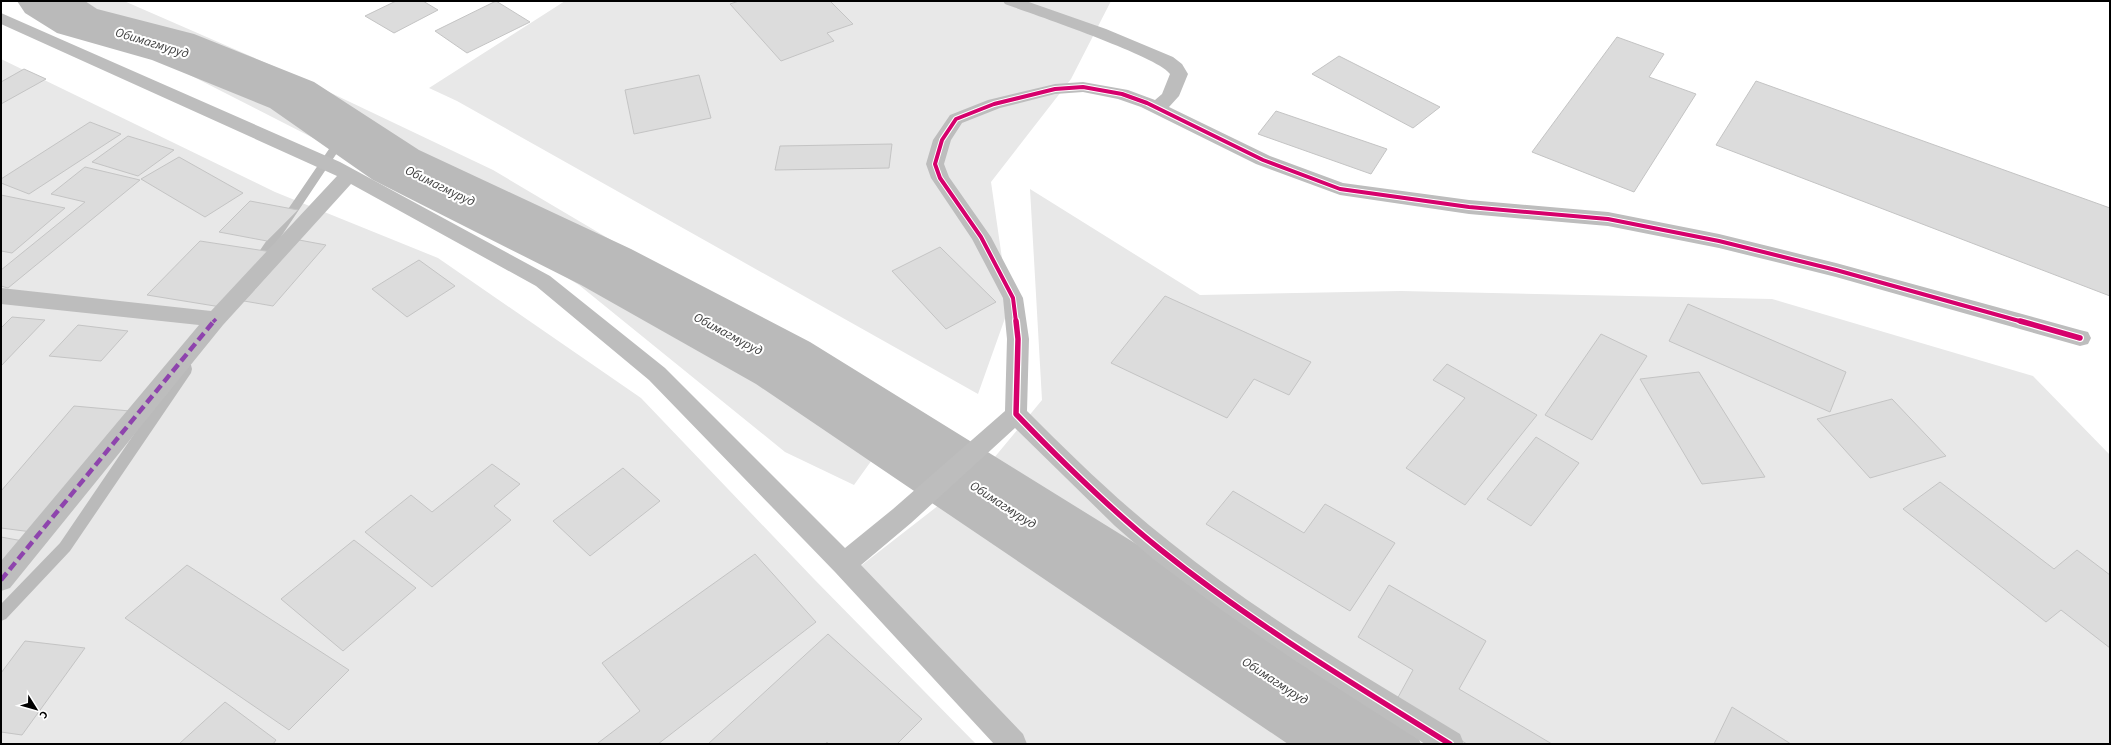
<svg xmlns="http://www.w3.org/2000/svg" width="2111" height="745" viewBox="0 0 2111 745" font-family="'Source Sans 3',sans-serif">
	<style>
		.green { fill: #e8e8e8 }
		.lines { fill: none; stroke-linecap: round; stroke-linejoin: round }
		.stream { fill: #bababa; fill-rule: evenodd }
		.river { fill: #bababa; fill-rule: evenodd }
		.building { fill: #dcdcdc; stroke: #c4c4c4 }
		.minor { fill: #bdbdbd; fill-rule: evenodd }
		.quiet-far1 { stroke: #8e44ad; stroke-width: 3.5; stroke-dasharray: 6 3.5; stroke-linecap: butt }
		.quiet { stroke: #8e44ad; stroke-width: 4.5; stroke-dasharray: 9 4.5; stroke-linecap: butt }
		.cycleway-far1-casing { stroke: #fff; stroke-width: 6 }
		.cycleway-casing { stroke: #fff; stroke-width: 8 }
		.cycleway-far1 { stroke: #d6006c; stroke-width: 4 }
		.cycleway { stroke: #d6006c; stroke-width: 5.5 }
		.labels { text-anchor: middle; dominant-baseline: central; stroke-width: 4; stroke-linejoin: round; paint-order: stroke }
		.water-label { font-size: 13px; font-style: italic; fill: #3e3e3e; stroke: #fff }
	</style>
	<rect width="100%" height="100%" fill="#fff"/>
	<!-- green -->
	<path class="green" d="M 18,1 L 124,1 L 289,73 L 493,170 L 704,295 L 892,432 L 854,485 L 785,452 L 579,285 L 466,216 L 178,69 Z
		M 565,1 L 1111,1 L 1071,79 L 991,182 L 1009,307 L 978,394 L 457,101 L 429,88 Z
		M 1,59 L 275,192 L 438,258 L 641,398 L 814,579 L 976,744 L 1,744 Z
		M 1030,189 L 1200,295 L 1401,291 L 1772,299 L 2033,376 L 2110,455 L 2110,744 L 1012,744 L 849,575 L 984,470 L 1042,400 Z"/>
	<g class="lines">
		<!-- stream -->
		<path class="stream" d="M 346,129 L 351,132 L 260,268 L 252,268 L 250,265 L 252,262 L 342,130 Z
			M 186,364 L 191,365 L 192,369 L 191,373 L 70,551 L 6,619 L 1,621 L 1,604 L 60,543 L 181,365 Z"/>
		<!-- river -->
		<path class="river" d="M 17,1 L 85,1 L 97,9 L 194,34 L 314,82 L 419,150 L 631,249 L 810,342 L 1406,711 L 1421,744 L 1288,744 L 756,384 L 581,285 L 373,180 L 270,108 L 152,60 L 57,33 L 25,13 Z"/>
	</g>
	<!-- building -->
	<path class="building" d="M 396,1 L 423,1 L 438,10 L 394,33 L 365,16 Z
		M 496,1 L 530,22 L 467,53 L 435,31 Z
		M 739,1 L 830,1 L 853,24 L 827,33 L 834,41 L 781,61 L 730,4 Z
		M 1617,37 L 1664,54 L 1649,77 L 1696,94 L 1634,192 L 1532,152 Z
		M 1339,56 L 1440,107 L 1413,128 L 1312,74 Z
		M 24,69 L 46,79 L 1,104 L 1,82 Z
		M 699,75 L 711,118 L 634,134 L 625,90 Z
		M 1756,81 L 2110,208 L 2110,296 L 1716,145 Z
		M 1276,111 L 1387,149 L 1371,174 L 1258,134 Z
		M 90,122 L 121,134 L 29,194 L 1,183 L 1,179 Z
		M 128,136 L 174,150 L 138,176 L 92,162 Z
		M 892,144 L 889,168 L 775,170 L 780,146 Z
		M 179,157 L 243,193 L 205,217 L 141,179 Z
		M 85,167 L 140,180 L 8,288 L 1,286 L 1,270 L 85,202 L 51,194 Z
		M 1,195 L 65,208 L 12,253 L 1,251 Z
		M 250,201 L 298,210 L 267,241 L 219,232 Z
		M 299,240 L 326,245 L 273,306 L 244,301 Z
		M 200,241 L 272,252 L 221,307 L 147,295 Z
		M 940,247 L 996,302 L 946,329 L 892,271 Z
		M 419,260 L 455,286 L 407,317 L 372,289 Z
		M 1165,296 L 1311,362 L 1289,395 L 1254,379 L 1227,418 L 1111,363 Z
		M 1688,304 L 1846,372 L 1830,412 L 1669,341 Z
		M 12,317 L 45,320 L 1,366 L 1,328 Z
		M 78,325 L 128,331 L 101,361 L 49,356 Z
		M 1601,334 L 1647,356 L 1592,440 L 1545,415 Z
		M 1447,364 L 1537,415 L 1465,505 L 1406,468 L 1465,398 L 1433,380 Z
		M 1699,372 L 1765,477 L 1702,484 L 1640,379 Z
		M 1892,399 L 1946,456 L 1870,478 L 1817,419 Z
		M 74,406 L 130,411 L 32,532 L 1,528 L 1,491 Z
		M 1536,437 L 1579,463 L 1531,526 L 1487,499 Z
		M 492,464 L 520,484 L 494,506 L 511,520 L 432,587 L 365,532 L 411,495 L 432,512 Z
		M 623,468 L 660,501 L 590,556 L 553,521 Z
		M 1940,482 L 2054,569 L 2077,550 L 2110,575 L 2110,648 L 2061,610 L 2046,622 L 1903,509 Z
		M 1233,491 L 1304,533 L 1325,504 L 1395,543 L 1350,611 L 1206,524 Z
		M 1,537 L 23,541 L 1,566 Z
		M 354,540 L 416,588 L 343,651 L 281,599 Z
		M 755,554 L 816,622 L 658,744 L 599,744 L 598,743 L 640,711 L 602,663 Z
		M 187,565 L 349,670 L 289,730 L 125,618 Z
		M 1389,585 L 1486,641 L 1459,689 L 1552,744 L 1467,744 L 1396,701 L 1413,670 L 1358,637 Z
		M 828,634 L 922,719 L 897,744 L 829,744 L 827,742 L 825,744 L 708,744 Z
		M 25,641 L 85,648 L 22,735 L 1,732 L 1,673 Z
		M 225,702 L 276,740 L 273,744 L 179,744 Z
		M 1732,707 L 1791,744 L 1714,744 Z"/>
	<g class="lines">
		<!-- minor -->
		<path class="minor" d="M 1003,1 L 1026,1 L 1106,29 L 1173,57 L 1182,64 L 1188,74 L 1179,96 L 1169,107 L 1270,156 L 1343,183 L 1469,200 L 1608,212 L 1719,234 L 1836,263 L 2080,330 L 2088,332 L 2091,338 L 2088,344 L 2080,346 L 1836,277 L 1719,248 L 1608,226 L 1469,214 L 1340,195 L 1256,164 L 1141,107 L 1118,99 L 1083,92 L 1055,94 L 1000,108 L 962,123 L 951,140 L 944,164 L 949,177 L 991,237 L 1023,298 L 1029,339 L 1027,411 C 1073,457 1119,502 1170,542 C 1260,615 1361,674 1460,734 L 1464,744 L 1425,744 L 1294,660 L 1223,611 L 1153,559 L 1115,526 L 1015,428 L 911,523 L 861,565 L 1023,734 L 1027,744 L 994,744 L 835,572 L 649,380 L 536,286 L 351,184 L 223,325 L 10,588 L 1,591 L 1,561 L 199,325 L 1,304 L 1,288 L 211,311 L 337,176 L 1,24 L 1,13 L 340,162 L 550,276 L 665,368 L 845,548 L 893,509 L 1005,411 L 1007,339 L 1003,298 L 972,239 L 931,178 L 926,164 L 933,140 L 950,115 L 988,100 L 1055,84 L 1083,82 L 1128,90 L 1155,100 L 1162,94 L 1170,74 C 1162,58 1030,13 1005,4 Z"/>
		<!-- quiet-far1 -->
		<path class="quiet-far1" d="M 213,322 L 216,319"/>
		<!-- quiet -->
		<path class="quiet" d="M 1,580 L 214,321"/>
		<defs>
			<path id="cycleway-far1" d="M 1016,322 L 1013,298 L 981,237 L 940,178 L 935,164 L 942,140 L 956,119 L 994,104 L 1055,89 L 1083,87 L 1122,94 L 1147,103 L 1263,160 L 1340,189 L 1469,207 L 1608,219 L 1719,241 L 1836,270 L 2023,322"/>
			<path id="cycleway" d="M 1016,321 L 1018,339 L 1016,414 C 1062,462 1110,509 1161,550 C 1252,623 1352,683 1450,744
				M 2020,321 L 2080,338"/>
		</defs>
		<!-- cycleway-far1 casing -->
		<use href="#cycleway-far1" class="cycleway-far1-casing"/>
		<!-- cycleway casing -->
		<use href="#cycleway" class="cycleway-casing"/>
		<!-- cycleway-far1 -->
		<use href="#cycleway-far1" class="cycleway-far1"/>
		<!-- cycleway -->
		<use href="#cycleway" class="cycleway"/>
	</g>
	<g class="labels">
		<!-- water labels -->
		<g class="water-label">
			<text transform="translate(152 43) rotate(17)">Обимагмуруд</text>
			<text transform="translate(440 186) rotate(26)">Обимагмуруд</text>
			<text transform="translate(728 334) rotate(28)">Обимагмуруд</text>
			<text transform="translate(1003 505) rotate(33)">Обимагмуруд</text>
			<text transform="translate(1275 681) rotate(33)">Обимагмуруд</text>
		</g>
	</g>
	<!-- border -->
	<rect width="2111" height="745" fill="none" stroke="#000000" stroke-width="4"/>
	<!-- north arrow -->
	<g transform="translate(36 709) rotate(127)" stroke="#ffffff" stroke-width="3" paint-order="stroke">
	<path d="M0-3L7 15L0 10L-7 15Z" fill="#000000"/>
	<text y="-6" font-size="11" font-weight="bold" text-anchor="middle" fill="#000000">С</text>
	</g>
</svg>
